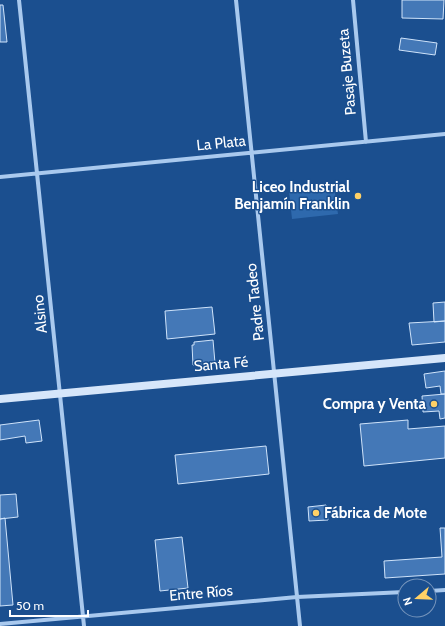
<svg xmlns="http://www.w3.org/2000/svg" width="445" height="626" viewBox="0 0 445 626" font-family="Cabin,sans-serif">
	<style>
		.green { fill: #2e69ad }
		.building { fill: #4478b7; stroke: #cfe3fa }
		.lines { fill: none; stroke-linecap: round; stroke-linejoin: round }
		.street { stroke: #a9c9ee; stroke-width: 4 }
		.secondary { stroke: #d6e6fa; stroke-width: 8 }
		.poi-dot { fill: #ffd166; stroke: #1b4f8f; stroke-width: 1.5 }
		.labels { text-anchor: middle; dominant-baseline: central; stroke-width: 3; stroke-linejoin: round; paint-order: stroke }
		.street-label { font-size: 15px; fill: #fff; stroke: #1b4f8f }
		.poi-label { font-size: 15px; font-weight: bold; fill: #fff; stroke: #1b4f8f; text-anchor: end }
	</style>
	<rect width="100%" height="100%" fill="#1b4f8f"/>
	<!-- green -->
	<path class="green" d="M 334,186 L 338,214 L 292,219 L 289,191 Z"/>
	<!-- building -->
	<path class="building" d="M 402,0 L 444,0 L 443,19 L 402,18 Z
		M 0,5 L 3,5 L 7,42 L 0,42 Z
		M 401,38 L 437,43 L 435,55 L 399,50 Z
		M 445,302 L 445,321 L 434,322 L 433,303 Z
		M 212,307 L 215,334 L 167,339 L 165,311 Z
		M 445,321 L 445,342 L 412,345 L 409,323 Z
		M 213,340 L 215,363 L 193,365 L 192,345 L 194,345 L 194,342 Z
		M 445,371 L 445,394 L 441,394 L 440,386 L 426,388 L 424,374 Z
		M 445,394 L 445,418 L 440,419 L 439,411 L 423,412 L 422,396 Z
		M 39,420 L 42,441 L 26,443 L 25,436 L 0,440 L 0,425 Z
		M 408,420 L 408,429 L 445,426 L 445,458 L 364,466 L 360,424 Z
		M 266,446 L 269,474 L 178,484 L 175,455 Z
		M 16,494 L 18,517 L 0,519 L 0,495 Z
		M 326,505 L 328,520 L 309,521 L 308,507 Z
		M 5,518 L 13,605 L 0,606 L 0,519 Z
		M 440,528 L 445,528 L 445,574 L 385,578 L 384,561 L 442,557 Z
		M 182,537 L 188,588 L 160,591 L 155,540 Z"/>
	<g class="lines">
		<!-- street -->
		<path class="street" d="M 19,0 L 84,626
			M 236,0 L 300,626
			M 353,0 L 366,142
			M 0,177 L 445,134
			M 429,591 L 445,590
			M 0,624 L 297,597 L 405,592"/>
		<!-- secondary -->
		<path class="secondary" d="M 0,399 L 445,358"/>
	</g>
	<!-- markers -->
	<g class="poi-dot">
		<circle cx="358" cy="196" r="4"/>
		<circle cx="434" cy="404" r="4"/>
		<circle cx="316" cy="513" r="4"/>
	</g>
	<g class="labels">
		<!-- street labels -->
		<g class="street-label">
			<text transform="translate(347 72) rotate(-95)">Pasaje Buzeta</text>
			<text transform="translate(221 143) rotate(-6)">La Plata</text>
			<text transform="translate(255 302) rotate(-96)">Padre Tadeo</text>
			<text transform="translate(40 314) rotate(-96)">Alsino</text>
			<text transform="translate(221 364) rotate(-5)">Santa Fé</text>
			<text transform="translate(201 593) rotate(-5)">Entre Ríos</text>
		</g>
		<!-- poi labels -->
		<g class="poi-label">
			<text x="350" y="187">Liceo Industrial<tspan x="350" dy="17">Benjamín Franklin</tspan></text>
			<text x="426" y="404">Compra y Venta</text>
			<text x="324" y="513" text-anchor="start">Fábrica de Mote</text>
		</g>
	</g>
	<!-- north arrow -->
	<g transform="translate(417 598) rotate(251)"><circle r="19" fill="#1b4f8f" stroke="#7695bc"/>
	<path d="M0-3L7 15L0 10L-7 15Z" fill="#ffd166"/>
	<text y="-6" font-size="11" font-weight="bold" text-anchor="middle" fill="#ffffff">N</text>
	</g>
	<!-- scale -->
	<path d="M10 610v6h78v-6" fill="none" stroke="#ffffff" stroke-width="2"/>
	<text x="16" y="610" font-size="12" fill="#ffffff" stroke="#1b4f8f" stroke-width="3" paint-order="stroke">50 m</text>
</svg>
